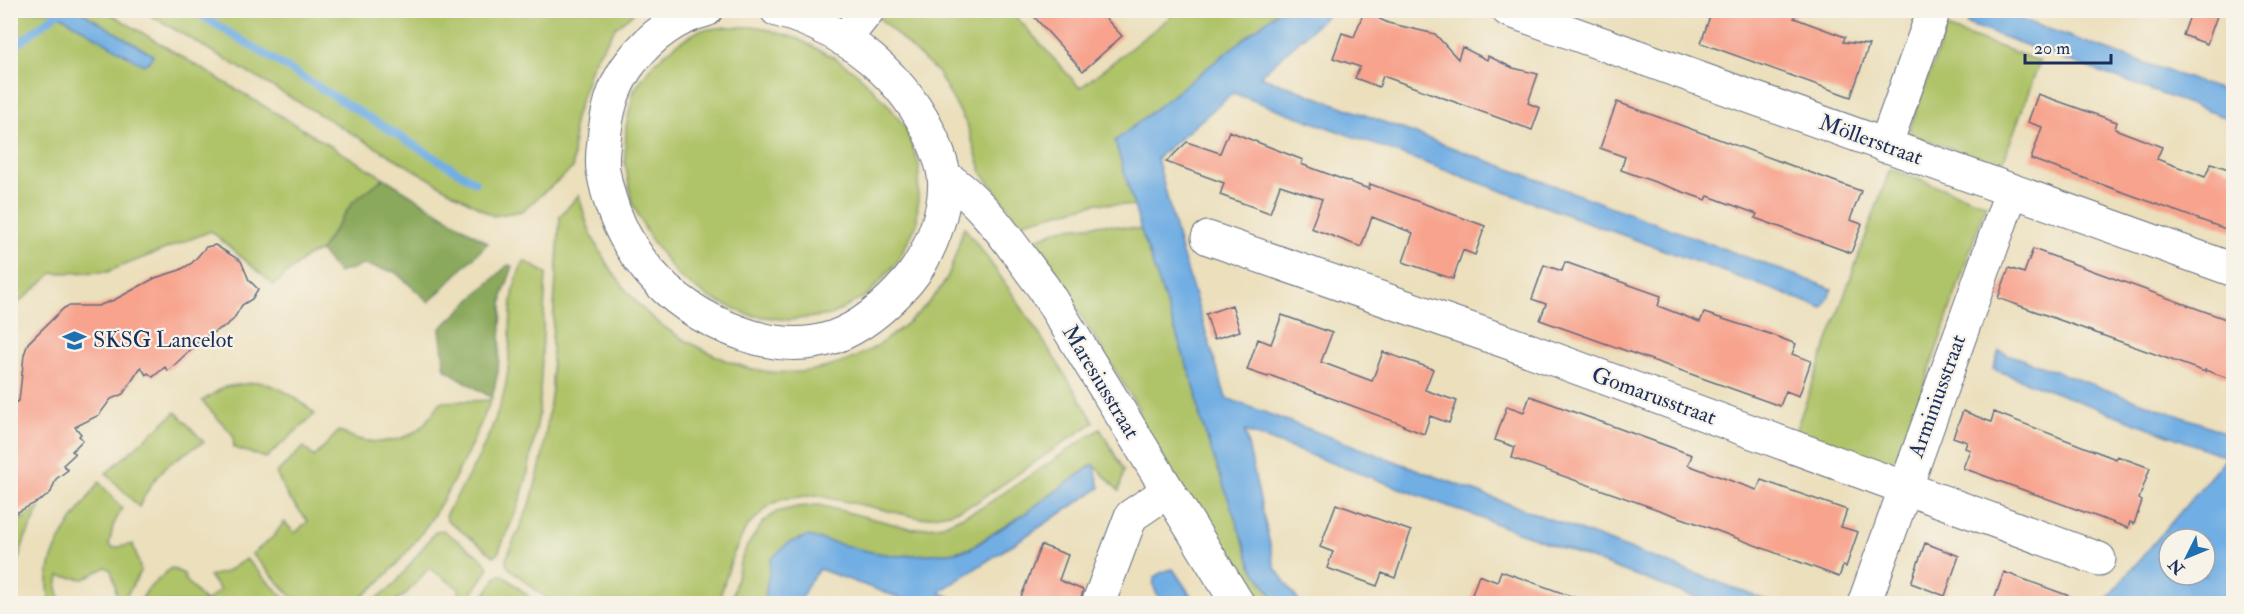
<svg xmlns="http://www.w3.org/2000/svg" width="2244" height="614" viewBox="0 0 2244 614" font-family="'IM FELL Double Pica',serif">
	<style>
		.green { fill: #afc367; stroke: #657962; stroke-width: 1.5 }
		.forest { fill: #8ba95c; stroke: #536c5d; stroke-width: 1.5 }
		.water { fill: #71aee3; stroke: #466ea0; stroke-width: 1.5; fill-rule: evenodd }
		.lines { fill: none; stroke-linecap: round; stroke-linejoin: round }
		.stream { stroke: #71aee3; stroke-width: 8 }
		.building { fill: #f7a38d }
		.minor-casing { stroke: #646d7f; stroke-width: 35 }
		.minor { stroke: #fff; stroke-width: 33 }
		.labels { text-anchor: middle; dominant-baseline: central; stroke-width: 4.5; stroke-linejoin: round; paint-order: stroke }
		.street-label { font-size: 22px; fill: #1b2f5e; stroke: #f7f3e8 }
		.poi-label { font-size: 22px; fill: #1b2f5e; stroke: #f7f3e8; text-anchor: start }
	</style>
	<rect width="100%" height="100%" fill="#f7f3e8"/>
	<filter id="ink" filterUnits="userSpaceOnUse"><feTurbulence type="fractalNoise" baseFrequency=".0167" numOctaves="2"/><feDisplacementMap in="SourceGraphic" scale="12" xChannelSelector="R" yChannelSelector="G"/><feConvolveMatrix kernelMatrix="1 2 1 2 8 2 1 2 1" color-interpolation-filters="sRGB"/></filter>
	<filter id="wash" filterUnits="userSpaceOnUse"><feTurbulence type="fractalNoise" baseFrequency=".008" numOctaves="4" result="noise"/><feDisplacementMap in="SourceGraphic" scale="24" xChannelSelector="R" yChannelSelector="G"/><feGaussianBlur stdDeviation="1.35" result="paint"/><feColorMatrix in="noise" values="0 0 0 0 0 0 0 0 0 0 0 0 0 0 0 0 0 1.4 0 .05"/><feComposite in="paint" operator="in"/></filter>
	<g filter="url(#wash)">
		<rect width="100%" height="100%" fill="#ebdfbc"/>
		<!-- green -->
		<path class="green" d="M 884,10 L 1011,11 L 1080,88 L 1178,11 L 1280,11 L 1115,141 L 1134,206 L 1098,203 L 1020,223 L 982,173 L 967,125 L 938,73 L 877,16 Z
			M 10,11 L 106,11 L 384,178 L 353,202 L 320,251 L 307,256 L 274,285 L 211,231 L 107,272 L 53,273 L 11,309 Z
			M 143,11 L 636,10 L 636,11 L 616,27 L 592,64 L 574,121 L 573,168 L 522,211 L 493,216 Z
			M 728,27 L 759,27 L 796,38 L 833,57 L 858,74 L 889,106 L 907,130 L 919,165 L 917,224 L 897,262 L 868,295 L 831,315 L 789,320 L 749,315 L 708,297 L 678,276 L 650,238 L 632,203 L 625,162 L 626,127 L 634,90 L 654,63 L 678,43 L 700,30 Z
			M 1946,28 L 2040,61 L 2001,167 L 1908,133 Z
			M 1890,169 L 1986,204 L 1896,468 L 1795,432 Z
			M 579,195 C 582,205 584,216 588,226 C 598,253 618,281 637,303 C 655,323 679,338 704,350 C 713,354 723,360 733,363 C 782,382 839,371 881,343 C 904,327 928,307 944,283 C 953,269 958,244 964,227 C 1012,289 1053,355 1094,422 L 975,503 L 950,513 L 921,518 L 816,495 L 782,499 L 770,505 L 746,528 L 733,555 L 718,603 L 552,603 L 507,566 L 506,559 L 531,501 L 542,459 L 552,389 L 552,339 L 560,216 Z
			M 1105,224 L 1141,230 L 1196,392 L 1201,418 L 1252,567 L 1277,603 L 1253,603 L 1136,414 L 1139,409 L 1056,275 L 1032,241 L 1060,229 Z
			M 524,261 L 546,273 L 539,414 L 534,440 L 527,477 L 518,507 L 498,553 L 494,556 L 447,520 L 446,514 C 470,475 494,433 505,388 C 515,347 503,299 524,261 Z
			M 258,382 C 281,386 297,398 315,414 L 266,458 L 234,448 L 233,435 L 202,401 L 224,387 Z
			M 491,400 C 459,476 422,553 354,603 L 298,603 L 252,554 L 274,536 L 284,522 L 295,533 L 308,521 L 288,497 L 276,473 L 304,447 L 314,457 L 339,431 C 362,445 393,446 416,431 C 426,425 433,412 441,402 Z
			M 176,412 L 204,442 C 168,463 157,469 139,507 L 106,473 Z
			M 1100,429 L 1124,470 L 1119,491 L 1093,464 L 1024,514 L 970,548 L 950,553 L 897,556 L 871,552 L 807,536 L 788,543 L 764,603 L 731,604 L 740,563 L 747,546 L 764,521 L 777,512 L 797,507 L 819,505 L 913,529 L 943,525 L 981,508 Z
			M 99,482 L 122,508 L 113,526 L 109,545 L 113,548 L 133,544 L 141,571 L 122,603 L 117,603 L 115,584 L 111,570 L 106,567 L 84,579 L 59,576 L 57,588 L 61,603 L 51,603 C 36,557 76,518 99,482 Z
			M 39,508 C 36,520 30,528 25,539 C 20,552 17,564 15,578 L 11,579 L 11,526 Z
			M 443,530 L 483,559 L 489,568 L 466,603 L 444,603 L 460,592 L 458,588 L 429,568 L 404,596 L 391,603 L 371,603 L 395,584 L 436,531 Z
			M 246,559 L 289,603 L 139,603 L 148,589 L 171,568 L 184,574 L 185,579 L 205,602 L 220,590 L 209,576 L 226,572 Z
			M 498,575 L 503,575 L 537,603 L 479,603 Z"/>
		<!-- forest -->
		<path class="forest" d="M 384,178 L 488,243 L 429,302 L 395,272 L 364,265 L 338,273 L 320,251 L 353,202 Z
			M 508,265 L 512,266 L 512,269 L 503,294 L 498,372 L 492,398 L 445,369 L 440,329 Z"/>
		<!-- water -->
		<path class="water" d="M 1280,10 L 1332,11 L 1260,76 L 1832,289 L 1823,308 L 1233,93 L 1157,158 L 1180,247 L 1226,398 L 1774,603 L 1710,603 L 1245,431 L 1275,568 L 1300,603 L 1277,603 L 1252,567 L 1200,418 L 1196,392 L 1141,230 L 1115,141 Z
			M 53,11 L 80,11 L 153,55 L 149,62 L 143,65 Z
			M 1973,11 L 1997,11 L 2233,94 L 2233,120 L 1967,24 Z
			M 1999,351 L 2233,435 L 2233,603 L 2103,603 L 2227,457 L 1993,369 ZM 2169,539 L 2205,539 L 2205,575 L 2169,575 Z
			M 1094,464 L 1100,488 L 939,592 L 964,603 L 914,603 L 819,569 L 807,586 L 800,603 L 764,603 L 771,559 L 788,543 L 808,536 L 871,552 L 897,556 L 950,553 L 970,549 L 1024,514 Z
			M 1173,569 L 1196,603 L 1162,603 C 1151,586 1147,574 1173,569 Z"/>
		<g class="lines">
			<!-- stream -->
			<path class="stream" d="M 192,10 L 475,182
				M 10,50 L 60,11"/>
		</g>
		<g id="blocks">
			<!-- building -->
			<path class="building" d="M 1028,10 L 1098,10 L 1122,36 L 1083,71 Z
				M 1712,10 L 1797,10 L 1794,18 L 1845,37 L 1843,42 L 1869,45 L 1851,97 L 1701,43 Z
				M 2192,10 L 2219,10 L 2207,44 L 2183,35 Z
				M 1364,11 L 1388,23 L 1435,34 L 1458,59 L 1462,47 L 1487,60 L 1488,56 L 1513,68 L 1538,74 L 1528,103 L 1540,108 L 1532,130 L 1383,76 L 1379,87 L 1355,78 L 1360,67 L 1333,58 L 1342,33 L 1354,37 Z
				M 2038,94 L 2117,122 L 2115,129 L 2162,147 L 2157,159 L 2205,177 L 2211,163 L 2234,171 L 2234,232 L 2031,159 L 2042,127 L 2028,122 Z
				M 1617,102 L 1861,191 L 1850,220 L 1862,224 L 1851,253 L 1755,218 L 1757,214 L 1708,196 L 1706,200 L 1621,170 L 1625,157 L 1600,148 Z
				M 1229,131 L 1303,160 L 1301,164 L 1369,189 L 1370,184 L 1485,226 L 1475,255 L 1463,250 L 1453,279 L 1403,262 L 1413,233 L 1372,217 L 1361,247 L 1311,228 L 1322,199 L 1280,185 L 1270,213 L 1220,195 L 1224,183 L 1166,162 L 1187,142 L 1220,153 Z
				M 215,245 L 241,261 L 249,280 L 258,289 L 252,299 L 242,305 L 233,320 L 225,326 L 203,338 L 168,371 L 165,367 L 153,377 L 148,373 L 146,375 L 141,367 L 123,394 L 111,399 L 99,415 L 75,427 L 81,434 L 79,436 L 83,440 L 72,451 L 75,454 L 63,465 L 68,470 L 56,479 L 51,492 L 43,499 L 10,516 L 10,405 L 19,401 L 24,355 L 28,343 L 64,308 L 69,306 L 98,306 L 114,300 L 155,278 L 180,270 L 192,263 L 206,247 Z
				M 2033,249 L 2234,322 L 2234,380 L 2205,370 L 2205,372 L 1998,298 L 2009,268 L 2024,273 Z
				M 1565,262 L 1661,296 L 1658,306 L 1700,322 L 1704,313 L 1770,334 L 1796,344 L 1792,354 L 1811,361 L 1799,396 L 1786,391 L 1780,406 L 1540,320 L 1546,304 L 1532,299 L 1544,265 L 1562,271 Z
				M 1232,305 L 1240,331 L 1214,339 L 1206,314 Z
				M 1282,315 L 1332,333 L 1321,362 L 1372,381 L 1383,352 L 1433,369 L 1425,390 L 1457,401 L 1449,423 L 1430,416 L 1424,434 L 1403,426 L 1404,425 L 1269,375 L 1268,377 L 1247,370 L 1258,339 L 1271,344 Z
				M 1530,396 L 1692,455 L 1688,465 L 1712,474 L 1757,490 L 1761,480 L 1847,510 L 1841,527 L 1858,532 L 1846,567 L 1843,566 L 1839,577 L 1710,528 L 1512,458 L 1515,447 L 1495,440 L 1507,406 L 1524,412 Z
				M 1963,411 L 1991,422 L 1994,412 L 2100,453 L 2116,459 L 2117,456 L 2150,468 L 2139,499 L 2142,501 L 2134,524 L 2130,522 L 2128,528 L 1963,468 L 1970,450 L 1965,448 L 1967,442 L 1953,437 Z
				M 1336,504 L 1411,531 L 1395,578 L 1382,573 L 1377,586 L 1327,568 L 1333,552 L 1320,547 Z
				M 1925,543 L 1959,556 L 1945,596 L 1911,583 Z
				M 1041,545 L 1068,555 L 1059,580 L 1083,590 L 1080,603 L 1039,603 L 1021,597 Z
				M 1501,571 L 1582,600 L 1582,603 L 1469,603 L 1479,575 L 1497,582 Z
				M 2004,572 L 2083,601 L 2082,603 L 1993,603 Z"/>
		</g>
	</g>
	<g filter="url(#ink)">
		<use href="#blocks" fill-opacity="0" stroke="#646d7f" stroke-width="1.5"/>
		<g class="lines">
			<defs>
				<path id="minor" d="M 706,10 C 675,18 650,37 631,62 C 615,82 608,106 605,131 C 604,143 601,157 603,170 C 616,248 665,305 738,332 C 769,344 802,348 834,337 C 864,326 888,304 908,281 C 929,256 948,208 944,176 C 943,165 938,153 934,143 C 906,77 846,29 777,10
					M 1508,10 L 2234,270
					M 844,40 L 868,10
					M 1885,146 L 1934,10
					M 944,176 C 984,201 1014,249 1043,287 L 1238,604
					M 1208,238 L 1507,342 L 2099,559
					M 1098,604 L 1131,516 L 1168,491
					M 1864,604 L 2012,190"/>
			</defs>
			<!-- minor casing -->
			<use href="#minor" class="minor-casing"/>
			<!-- minor -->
			<use href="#minor" class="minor"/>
		</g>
	</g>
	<!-- icons -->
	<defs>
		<symbol id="school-bare" viewBox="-9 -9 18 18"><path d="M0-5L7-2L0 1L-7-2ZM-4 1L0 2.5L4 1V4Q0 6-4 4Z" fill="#1f6fb2" stroke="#f7f3e8" stroke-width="2.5" paint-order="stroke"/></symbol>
	</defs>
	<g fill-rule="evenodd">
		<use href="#school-bare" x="58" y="324" width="33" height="33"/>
	</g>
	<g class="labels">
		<!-- street labels -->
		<g class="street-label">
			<text transform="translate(1871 140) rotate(20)">Möllerstraat</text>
			<text transform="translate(1101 382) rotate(59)">Maresiusstraat</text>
			<text transform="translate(1654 396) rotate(20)">Gomarusstraat</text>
			<text transform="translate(1937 396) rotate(-70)">Arminiusstraat</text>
		</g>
		<!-- poi labels -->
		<g class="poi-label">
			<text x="93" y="340">SKSG Lancelot</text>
		</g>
	</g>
	<!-- margin -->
	<rect width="2244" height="614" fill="none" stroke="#f7f3e8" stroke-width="36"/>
	<!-- north arrow -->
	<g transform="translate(2187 557) rotate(227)"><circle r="28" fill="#f7f3e8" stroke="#9fa5b1" stroke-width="1.5"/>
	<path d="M0-4.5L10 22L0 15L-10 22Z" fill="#1f6fb2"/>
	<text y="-9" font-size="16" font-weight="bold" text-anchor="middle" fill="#1b2f5e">N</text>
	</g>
	<!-- scale -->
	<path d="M2025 54v9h86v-9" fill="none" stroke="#1b2f5e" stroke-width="3"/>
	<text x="2034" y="54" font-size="18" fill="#1b2f5e" stroke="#f7f3e8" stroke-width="4.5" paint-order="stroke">20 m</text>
</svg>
